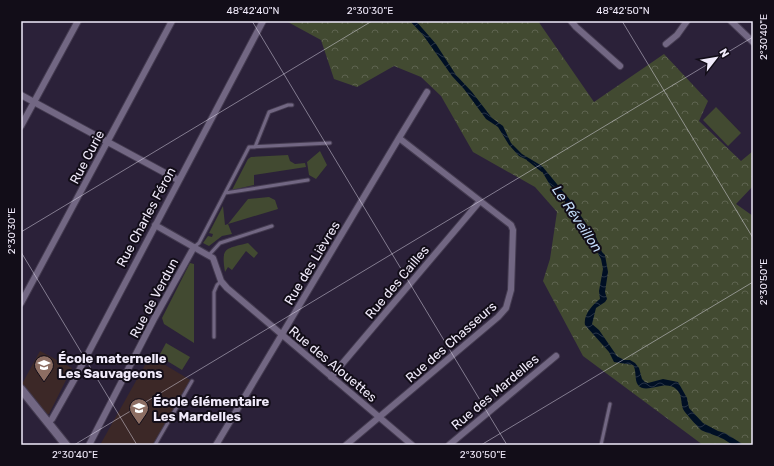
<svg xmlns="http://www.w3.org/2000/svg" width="774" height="466" viewBox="0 0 774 466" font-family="Rubik,sans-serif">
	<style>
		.education { fill: #3c2827 }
		.green { fill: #424a31 }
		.forest { fill: url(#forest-crowns) }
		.water { fill: url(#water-waves) }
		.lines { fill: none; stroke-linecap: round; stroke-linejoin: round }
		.stream { stroke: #000f24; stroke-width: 2 }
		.service-casing { stroke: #443b50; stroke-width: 5 }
		.minor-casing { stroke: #443b50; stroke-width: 8 }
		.tertiary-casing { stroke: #443b50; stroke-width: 10 }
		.service { stroke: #726783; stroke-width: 3 }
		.minor { stroke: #726783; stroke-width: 6 }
		.tertiary { stroke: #726783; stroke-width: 8 }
		.ticks { fill: none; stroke: #f0eafa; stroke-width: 1; stroke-opacity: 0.45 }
		.labels { text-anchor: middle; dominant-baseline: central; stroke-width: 4; stroke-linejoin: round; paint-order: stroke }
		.street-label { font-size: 13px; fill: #f0eafa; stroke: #120d18 }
		.poi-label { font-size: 13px; font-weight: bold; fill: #f0eafa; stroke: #120d18; text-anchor: start }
		.water-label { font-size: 14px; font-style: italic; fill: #c3dbf9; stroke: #120d18 }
		.neatline { fill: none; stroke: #f0eafa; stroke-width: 1.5 }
		.ticks-label { font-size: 10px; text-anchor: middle; fill: #f0eafa }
	</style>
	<defs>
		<pattern id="forest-crowns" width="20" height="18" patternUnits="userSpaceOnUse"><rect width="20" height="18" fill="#424a31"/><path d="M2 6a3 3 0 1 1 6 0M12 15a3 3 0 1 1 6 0" fill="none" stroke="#5e6450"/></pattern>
		<pattern id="water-waves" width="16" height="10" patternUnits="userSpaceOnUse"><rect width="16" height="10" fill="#000f24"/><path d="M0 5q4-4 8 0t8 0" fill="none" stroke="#263245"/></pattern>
	</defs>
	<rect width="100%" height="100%" fill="#2b2139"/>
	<!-- education -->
	<path class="education" d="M 40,351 L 72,368 L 49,414 L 46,414 L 22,384 Z
		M 150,356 L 192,381 L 155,445 L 100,445 Z"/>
	<!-- green -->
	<path class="green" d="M 716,107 L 741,133 L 728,146 L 703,120 Z
		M 320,151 L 327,165 L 316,179 L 309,175 L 307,162 Z
		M 288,155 L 290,161 L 295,164 L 305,163 L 306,167 L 254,175 L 254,185 L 232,190 L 248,159 L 251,157 Z
		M 269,197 L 275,200 L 278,209 L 228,224 L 232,234 L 222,236 L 209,246 L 203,243 L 208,236 L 212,237 L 213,234 L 209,233 L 223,206 L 225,225 L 228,224 L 248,199 Z
		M 248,243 L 258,253 L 254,258 L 246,251 L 232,270 L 228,267 L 225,272 C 221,247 225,249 248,243 Z
		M 190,263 L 194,264 L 194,343 L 164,324 L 162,318 Z
		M 166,343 L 190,357 L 182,370 L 159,356 Z"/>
	<!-- forest -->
	<path class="forest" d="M 286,21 L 538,21 L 594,102 L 664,54 L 708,101 L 699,121 L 741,161 L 753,151 L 753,186 L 736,204 L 753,216 L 753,445 L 703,445 L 583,356 L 543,281 L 550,259 L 557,212 L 535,187 L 473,152 L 441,96 L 421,77 L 394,66 L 357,87 L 334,79 L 321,40 Z"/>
	<!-- water -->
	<path class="water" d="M 410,21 L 416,21 L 436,44 L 456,75 L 472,92 L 492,118 L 503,126 L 511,143 L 522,154 L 542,166 L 571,201 L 589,228 L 594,232 L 602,252 L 605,255 L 608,272 L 605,292 L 607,299 L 605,302 L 596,308 L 592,324 L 599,330 L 617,356 L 624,360 L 630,360 L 635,363 L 639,368 L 642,379 L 645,382 L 648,383 L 663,379 L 678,382 L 687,398 L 689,408 L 703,423 L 718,431 L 725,433 L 744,445 C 740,445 735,446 732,444 C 728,443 725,439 721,438 C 716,435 706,433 701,430 C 697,426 685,413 683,409 C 680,401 683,395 676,389 C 665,379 646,395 638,385 C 634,379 637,371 633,365 L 614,362 L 609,352 L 585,325 C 583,315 593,304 600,299 L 599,291 L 603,269 L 601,259 L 582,224 L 576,218 L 567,204 L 550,185 L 540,168 L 533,163 L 519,156 L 509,145 L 498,127 L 486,119 L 464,89 L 452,76 L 423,35 Z"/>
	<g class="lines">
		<!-- stream -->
		<path class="stream" d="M 528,160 L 542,171"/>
		<defs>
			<path id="service" d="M 255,147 L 269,112 L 288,105 L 292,105
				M 225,193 L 308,180
				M 194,247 L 199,243 L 249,147 L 330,143
				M 209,255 L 220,243 L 272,226
				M 214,337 L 214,292 L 217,285 L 221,281
				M 155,445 L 192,381
				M 601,445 L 610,404"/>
			<path id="minor" d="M 571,21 L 576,27 L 620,66
				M 731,21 L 753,42
				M 666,44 L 677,35 L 687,21
				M 21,95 L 178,180
				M 21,126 L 78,21
				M 155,225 L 213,258 L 221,281 L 227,288 L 412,445
				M 21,303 L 172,21
				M 331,377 L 480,201
				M 48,423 L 52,419 L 74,380 L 263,21
				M 89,445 L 154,319 L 194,247
				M 216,445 L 399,138 L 427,92
				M 346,445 L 498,317 L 506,308 L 511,290 L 513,230 L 511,225 L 399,138
				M 449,445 L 556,356"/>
			<path id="tertiary" d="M 21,389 L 66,445"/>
		</defs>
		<!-- service casing -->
		<use href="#service" class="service-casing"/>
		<!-- minor casing -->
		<use href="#minor" class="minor-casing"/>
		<!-- tertiary casing -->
		<use href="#tertiary" class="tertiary-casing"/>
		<!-- service -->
		<use href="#service" class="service"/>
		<!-- minor -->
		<use href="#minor" class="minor"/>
		<!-- tertiary -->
		<use href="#tertiary" class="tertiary"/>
	</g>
	<!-- ticks -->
	<path class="ticks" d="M 252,21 L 507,445M 622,21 L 753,238M 21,232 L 372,21M 21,252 L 137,445M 74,445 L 753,37M 481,445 L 753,282"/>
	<!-- icons -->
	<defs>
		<symbol id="school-pin" viewBox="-11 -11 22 30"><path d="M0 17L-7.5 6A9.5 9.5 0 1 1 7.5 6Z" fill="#8d6e63" stroke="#120d18"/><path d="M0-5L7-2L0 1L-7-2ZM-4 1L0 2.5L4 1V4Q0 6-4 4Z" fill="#fff"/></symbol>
	</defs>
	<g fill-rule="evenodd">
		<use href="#school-pin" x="33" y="354" width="22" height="30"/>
		<use href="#school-pin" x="128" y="397" width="22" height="30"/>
	</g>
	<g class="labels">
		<!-- street labels -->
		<g class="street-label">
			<text transform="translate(87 157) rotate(-62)">Rue Curie</text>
			<text transform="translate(146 217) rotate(-62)">Rue Charles Féron</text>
			<text transform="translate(312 263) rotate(-59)">Rue des Lièvres</text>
			<text transform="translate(397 282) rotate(-50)">Rue des Cailles</text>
			<text transform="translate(154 298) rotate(-62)">Rue de Verdun</text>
			<text transform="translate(451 342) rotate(-41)">Rue des Chasseurs</text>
			<text transform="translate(333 364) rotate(40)">Rue des Alouettes</text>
			<text transform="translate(495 392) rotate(-40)">Rue des Mardelles</text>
		</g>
		<!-- poi labels -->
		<g class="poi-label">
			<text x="58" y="358">École maternelle<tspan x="58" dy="15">Les Sauvageons</tspan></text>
			<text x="153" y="401">École élémentaire<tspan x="153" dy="15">Les Mardelles</tspan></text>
		</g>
		<!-- water labels -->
		<g class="water-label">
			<text transform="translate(577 219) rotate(56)">Le Réveillon</text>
		</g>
	</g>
	<!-- border -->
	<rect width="774" height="466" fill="none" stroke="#120d18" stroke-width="44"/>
	<!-- north arrow -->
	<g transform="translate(716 58) rotate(59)" stroke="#120d18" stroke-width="3" paint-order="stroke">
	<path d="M0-3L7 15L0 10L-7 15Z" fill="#f0eafa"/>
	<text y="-6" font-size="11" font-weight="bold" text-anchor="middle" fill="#f0eafa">N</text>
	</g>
	<rect x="22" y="22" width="730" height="422" class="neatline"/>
	<g class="ticks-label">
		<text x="253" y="14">48°42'40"N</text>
		<text x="370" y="14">2°30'30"E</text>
		<text x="623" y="14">48°42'50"N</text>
		<text transform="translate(763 37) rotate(-90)" y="4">2°30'40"E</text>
		<text transform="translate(11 231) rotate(-90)" y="4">2°30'30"E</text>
		<text transform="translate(763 282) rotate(-90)" y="4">2°30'50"E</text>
		<text x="75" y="458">2°30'40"E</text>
		<text x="483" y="458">2°30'50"E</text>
	</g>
</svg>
